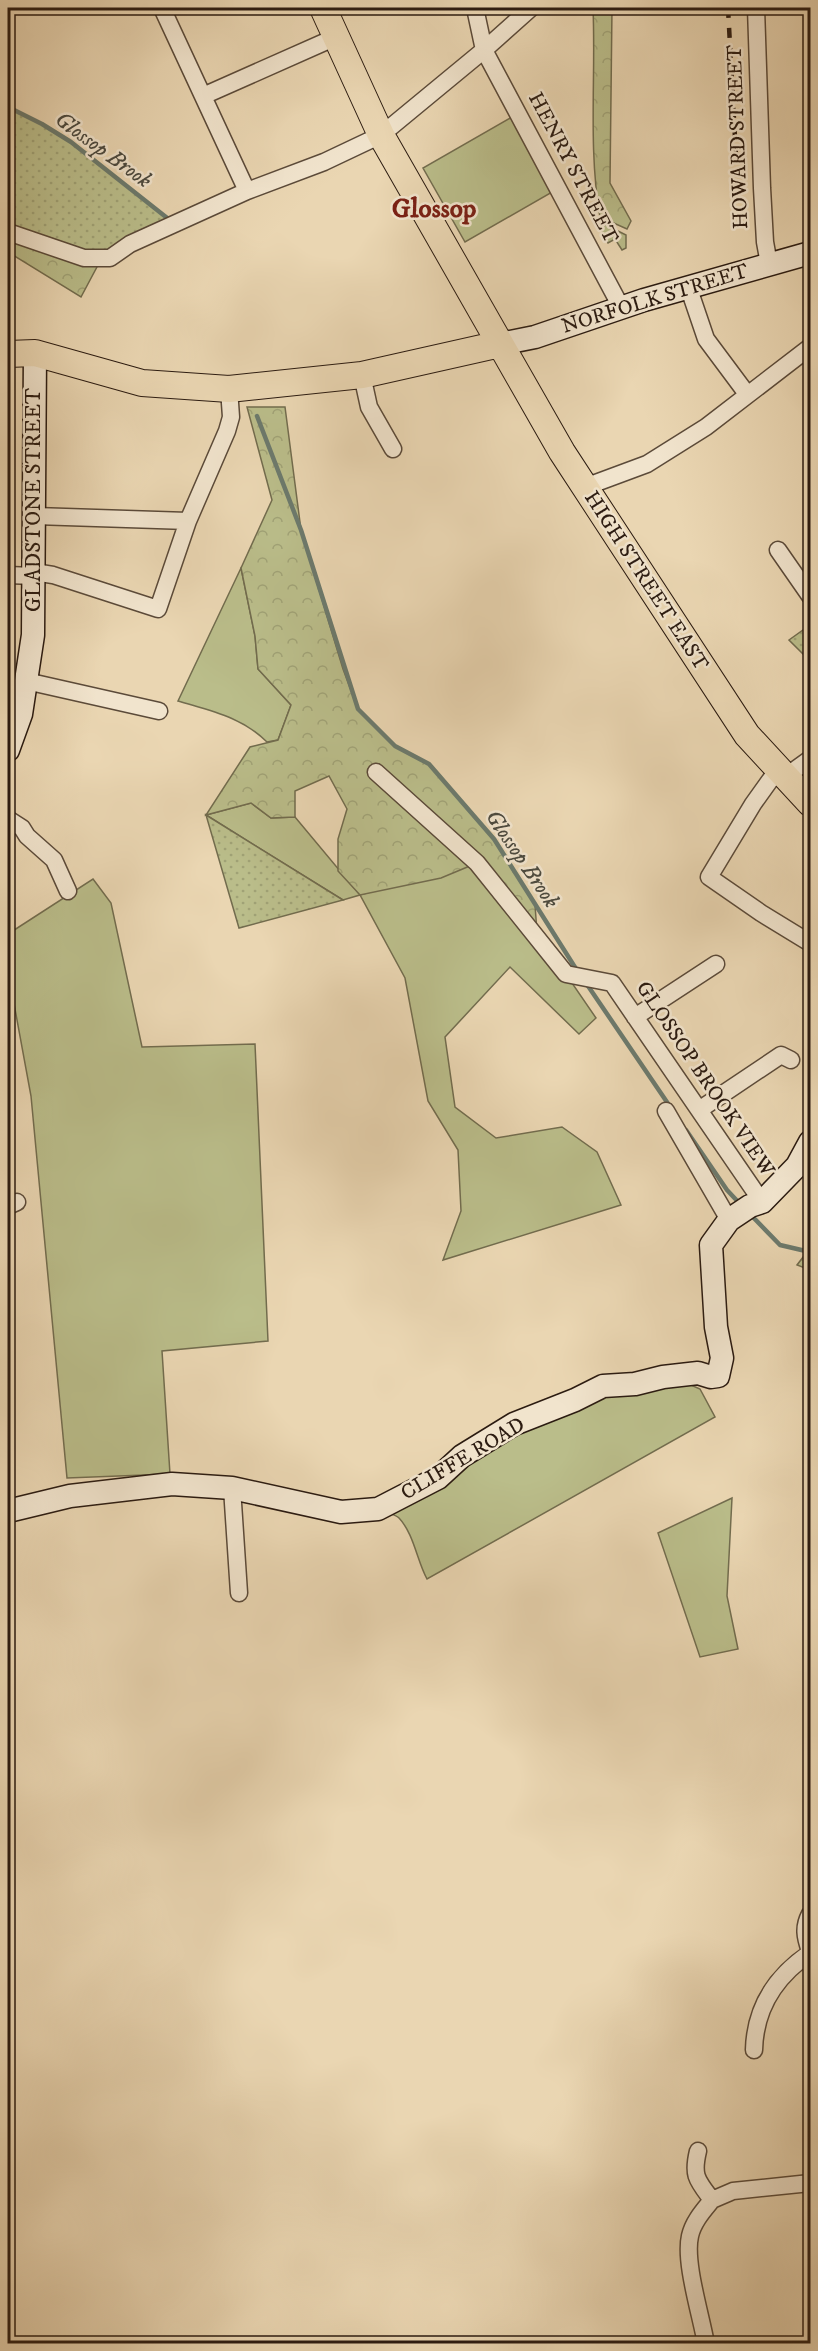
<svg xmlns="http://www.w3.org/2000/svg" width="818" height="2351" viewBox="0 0 818 2351" font-family="'IM FELL DW Pica',serif">
	<style>
		.green { fill: #babd8a; stroke: #726c4e; stroke-width: 1.5 }
		.forest { fill: url(#forest-crowns); stroke: #726c4e; stroke-width: 1.5 }
		.park { fill: url(#park-dots); stroke: #726c4e; stroke-width: 1.5 }
		.lines { fill: none; stroke-linecap: round; stroke-linejoin: round }
		.stream { stroke: #6c7a6d; stroke-width: 4.5 }
		.street-casing { stroke: #5b4a39; stroke-width: 19 }
		.secondary-casing { stroke: #2b1b11; stroke-width: 25 }
		.primary-casing { stroke: #2b1b11; stroke-width: 28 }
		.street { stroke: #f1e4cd; stroke-width: 16 }
		.secondary { stroke: #f1e4cd; stroke-width: 22 }
		.primary { stroke: #ead6b2; stroke-width: 26 }
		.rail { stroke: #2b1b11; stroke-width: 4.5; stroke-dasharray: 10 10; stroke-linecap: butt }
		.labels { text-anchor: middle; dominant-baseline: central; stroke-width: 5; stroke-linejoin: round; paint-order: stroke }
		.street-label { font-size: 21px; fill: #2b1b11; stroke: #f1e4cd }
		.water-label { font-size: 22px; font-style: italic; fill: #4c4a3f; stroke: #f1e4cd }
		.district-label { font-size: 27px; font-weight: bold; fill: #7a1f14; stroke: #f1e4cd }
	</style>
	<defs>
		<pattern id="forest-crowns" width="20" height="18" patternUnits="userSpaceOnUse" patternTransform="scale(1.5)"><rect width="20" height="18" fill="#babd8a"/><path d="M2 6a3 3 0 1 1 6 0M12 15a3 3 0 1 1 6 0" fill="none" stroke="#a0a276"/></pattern>
		<pattern id="park-dots" width="8" height="8" patternUnits="userSpaceOnUse" patternTransform="scale(1.5)"><rect width="8" height="8" fill="#babd8a"/><path d="M2 2h.1M6 6h.1" fill="none" stroke="#a0a276" stroke-width="1.8" stroke-linecap="round"/></pattern>
	</defs>
	<rect width="100%" height="100%" fill="#ead6b2"/>
	<filter id="stains"><feTurbulence type="fractalNoise" baseFrequency=".00333" numOctaves="4"/><feColorMatrix values="0 0 0 0 .2 0 0 0 0 .09 0 0 0 0 .02 0 0 0 .5 -.17"/></filter>
	<radialGradient id="worn" r=".72"><stop offset=".6" stop-color="#630" stop-opacity="0"/><stop offset="1" stop-color="#630" stop-opacity=".3"/></radialGradient>
	<!-- green -->
	<path class="green" d="M 512,117 L 554,191 L 465,242 L 423,168 Z
		M 598,221 L 626,235 L 626,248 L 622,250 L 615,239 L 608,243 L 597,224 Z
		M 241,568 L 255,636 L 258,669 L 291,705 L 278,740 L 267,742 C 242,717 211,711 178,701 Z
		M 251,803 L 271,818 L 295,817 L 360,895 L 477,863 L 537,932 L 596,1018 L 579,1034 L 510,967 L 445,1037 L 455,1107 L 496,1138 L 562,1127 L 597,1152 L 621,1205 L 443,1260 L 461,1211 L 458,1150 L 428,1101 L 405,978 L 360,895 L 343,900 L 206,815 Z
		M 93,879 L 111,903 L 142,1047 L 255,1044 L 268,1341 L 162,1351 L 170,1474 L 67,1478 L 31,1096 L 8,971 L 8,934 Z
		M 691,1385 L 700,1389 L 715,1417 L 427,1579 C 417,1561 414,1534 399,1518 C 396,1515 390,1514 386,1512 L 500,1440 L 604,1394 Z
		M 732,1498 L 727,1596 L 738,1649 L 700,1657 L 658,1533 Z"/>
	<!-- forest -->
	<path class="forest" d="M 593,8 L 612,8 L 610,183 L 631,221 L 627,229 L 600,217 C 588,148 596,77 593,8 Z
		M 8,240 L 98,265 L 81,297 L 8,252 Z
		M 247,407 L 285,407 L 301,530 L 343,669 L 358,709 L 395,746 L 429,764 L 494,839 L 535,905 L 537,932 L 477,863 L 441,878 L 360,895 L 338,871 L 338,839 L 347,809 L 329,776 L 295,791 L 295,817 L 271,818 L 251,803 L 206,815 L 250,747 L 278,740 L 291,705 L 258,669 L 255,636 L 241,568 L 272,500 Z
		M 810,1248 L 810,1270 L 797,1265 Z"/>
	<!-- park -->
	<path class="park" d="M 8,107 L 42,124 L 71,142 L 176,225 L 110,258 L 8,232 Z
		M 810,625 L 810,661 L 789,640 Z
		M 206,815 L 343,900 L 239,928 Z"/>
	<g class="lines">
		<!-- stream -->
		<path class="stream" d="M 8,107 L 42,124 L 71,142 L 171,221
			M 257,416 L 301,530 L 358,709 L 395,746 L 429,764 L 494,839 L 578,972
			M 586,983 L 671,1108
			M 686,1130 L 727,1190 L 741,1205
			M 749,1213 L 780,1245 L 810,1252"/>
		<defs>
			<path id="street" d="M 162,8 L 247,191
				M 475,8 L 484,50 L 621,307
				M 756,8 L 762,188 L 765,242 L 769,264
				M 203,96 L 336,37
				M 8,232 L 84,258 L 110,258 L 130,244 L 247,191 L 324,162 L 381,135 L 484,50 L 531,8
				M 689,289 L 706,339 L 747,394
				M 362,375 L 369,407 L 393,449
				M 585,487 L 647,464 L 706,427 L 810,347
				M 35,516 L 188,521
				M 778,550 L 810,596
				M 34,572 L 53,575 L 158,609 L 188,521 L 227,431 L 231,417 L 229,389
				M 8,575 L 34,576
				M 26,681 L 159,711
				M 778,769 L 753,804 L 709,877 L 761,913 L 810,943
				M 376,772 L 477,863 L 566,974 L 612,983 L 762,1202
				M 785,777 L 810,759
				M 8,819 L 22,828 L 27,836 L 54,860 L 68,891
				M 635,1017 L 716,964
				M 699,1110 L 781,1055 L 791,1060
				M 666,1111 L 729,1220
				M 8,1206 L 17,1202
				M 232,1488 L 239,1593
				M 810,1914 C 803,1927 805,1937 810,1951
				M 754,2050 C 755,2008 776,1976 810,1953
				M 698,2151 C 692,2176 697,2180 712,2200 C 703,2211 693,2222 690,2236 C 684,2262 701,2315 706,2344
				M 712,2200 L 733,2191 L 810,2183"/>
			<path id="secondary" d="M 500,344 L 535,337 L 644,300 L 810,253
				M 8,750 L 21,714 L 33,635 L 35,353
				M 8,1511 L 70,1496 L 172,1484 L 232,1488 L 341,1512 L 378,1509 L 438,1478 L 462,1456 L 514,1424 L 575,1400 L 603,1386 L 635,1384 L 663,1377 L 698,1373 L 711,1377 L 718,1376 L 722,1358 L 716,1327 L 711,1245 L 729,1220 L 750,1206 L 762,1202 L 797,1166 L 810,1142"/>
			<path id="primary" d="M 323,8 L 381,135 L 562,452 L 747,735 L 810,803
				M 8,354 L 35,353 L 142,383 L 229,389 L 362,375 L 500,344"/>
		</defs>
		<!-- street casing -->
		<use href="#street" class="street-casing"/>
		<!-- secondary casing -->
		<use href="#secondary" class="secondary-casing"/>
		<!-- primary casing -->
		<use href="#primary" class="primary-casing"/>
		<!-- street -->
		<use href="#street" class="street"/>
		<!-- secondary -->
		<use href="#secondary" class="secondary"/>
		<!-- primary -->
		<use href="#primary" class="primary"/>
		<!-- rail -->
		<path class="rail" d="M 728,8 L 736,156"/>
	</g>
	<g class="labels">
		<!-- street labels -->
		<g class="street-label">
			<text transform="translate(738 137) rotate(-92)">HOWARD STREET</text>
			<text transform="translate(573 168) rotate(62)">HENRY STREET</text>
			<text transform="translate(655 299) rotate(-17)">NORFOLK STREET</text>
			<text transform="translate(34 500) rotate(-90)">GLADSTONE STREET</text>
			<text transform="translate(646 581) rotate(57)">HIGH STREET EAST</text>
			<text transform="translate(705 1079) rotate(56)">GLOSSOP BROOK VIEW</text>
			<text transform="translate(463 1459) rotate(-31)">CLIFFE ROAD</text>
		</g>
		<!-- water labels -->
		<g class="water-label">
			<text transform="translate(103 150) rotate(36)">Glossop Brook</text>
			<text transform="translate(522 859) rotate(56)">Glossop Brook</text>
		</g>
		<!-- district labels -->
		<g class="district-label">
			<text x="434" y="209">Glossop</text>
		</g>
	</g>
	<!-- margin -->
	<rect width="818" height="2351" fill="none" stroke="#ead6b2" stroke-width="30"/>
	<rect x="9" y="9" width="800" height="2333" fill="none" stroke="#2b1b11" stroke-width="3"/>
	<rect x="15" y="15" width="788" height="2321" fill="none" stroke="#2b1b11" stroke-width="1.5"/>
	<rect width="100%" height="100%" filter="url(#stains)"/>
	<rect width="100%" height="100%" fill="url(#worn)"/>
</svg>
